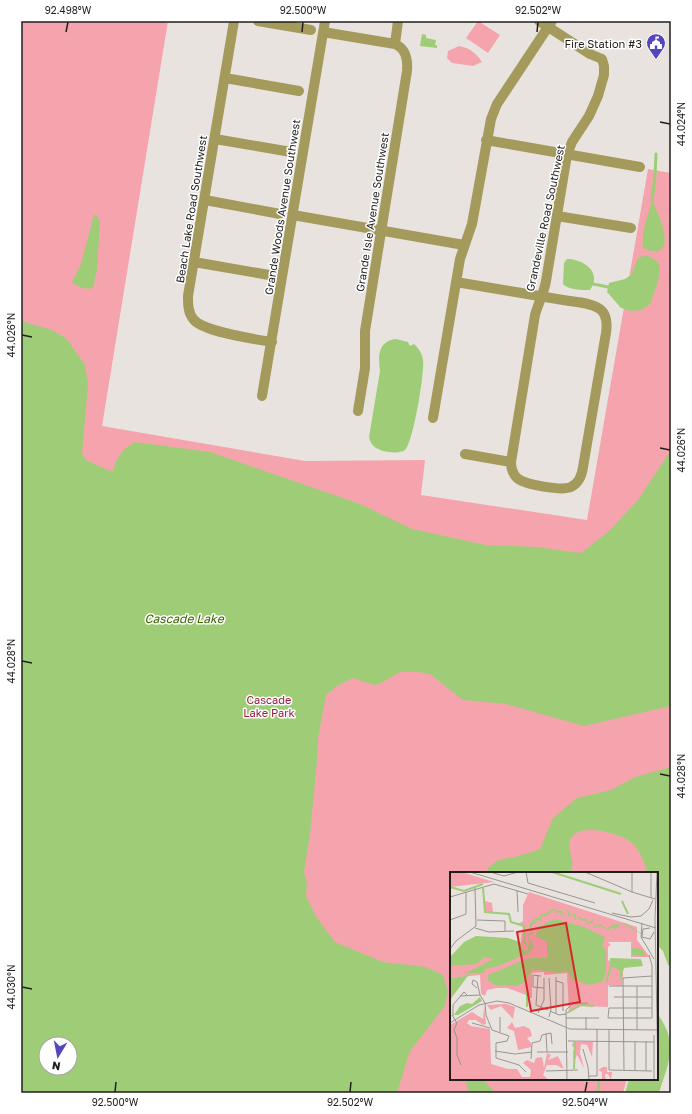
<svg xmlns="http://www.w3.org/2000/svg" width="692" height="1114" viewBox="0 0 692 1114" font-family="'Golos Text',sans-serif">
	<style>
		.green { fill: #f5a4ad; fill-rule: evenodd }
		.water { fill: #9fcd77; fill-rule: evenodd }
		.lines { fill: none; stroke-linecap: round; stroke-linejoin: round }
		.stream { stroke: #9fcd77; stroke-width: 3 }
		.minor { stroke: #a39a5c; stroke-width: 10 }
		.ticks { fill: none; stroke: #201f1d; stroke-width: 1.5 }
		.labels { text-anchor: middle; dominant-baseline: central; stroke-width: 3; stroke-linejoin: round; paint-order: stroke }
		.poi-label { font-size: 11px; fill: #201f1d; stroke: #fff; text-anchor: end }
		.street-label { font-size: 11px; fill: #201f1d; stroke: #fff }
		.park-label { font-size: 11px; fill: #961e3c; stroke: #fff }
		.water-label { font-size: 12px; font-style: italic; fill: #3b6301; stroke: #fff }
		.inset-river { fill: none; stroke: #9fcd77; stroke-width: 2 }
		.inset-road { fill: none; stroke: #989591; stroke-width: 1 }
		.view { fill: #d62828; fill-opacity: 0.15; stroke: #d62828; stroke-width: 2 }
		.inset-edge { fill: none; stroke: #201f1d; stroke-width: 2 }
		.neatline { fill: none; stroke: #201f1d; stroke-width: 1.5 }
		.ticks-label { font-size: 10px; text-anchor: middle; fill: #201f1d }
	</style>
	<rect width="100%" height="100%" fill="#e8e3df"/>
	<!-- green -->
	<path class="green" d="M 21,21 L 168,21 L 102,426 L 305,461 L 425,460 L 421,495 L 587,520 L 648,169 L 671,173 L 671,891 L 657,873 L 451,873 L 451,1079 L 627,1079 L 623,1093 L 21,1093 ZM 46,1044 L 70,1044 L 70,1068 L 46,1068 Z
		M 478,21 L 500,35 L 488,53 L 466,38 Z
		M 459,46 C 470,48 476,53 482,62 L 473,66 L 452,63 L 447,58 L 448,51 Z"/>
	<!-- water -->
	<path class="water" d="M 422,34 L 426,35 L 426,38 L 436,40 L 435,45 L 437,45 L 437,48 L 420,46 Z
		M 652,201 C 657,209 674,247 658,251 C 653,252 647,250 643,248 C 641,232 648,216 652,201 Z
		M 94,215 L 96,215 L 100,222 L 97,269 L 93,288 C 88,290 76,287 72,282 L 81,264 Z
		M 646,255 L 652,258 L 657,261 L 660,266 L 658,282 L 650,304 L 642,310 L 631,311 L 621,308 L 607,292 L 609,283 L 625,279 L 631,275 L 638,258 Z
		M 567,259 C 583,259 603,272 590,290 C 582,290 568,290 563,284 L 564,263 Z
		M 21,321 L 52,330 L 67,339 L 85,365 L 88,384 L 82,453 L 86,460 L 112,472 C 118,457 120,450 135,442 L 210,452 L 360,504 L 412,529 L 486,545 L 537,547 L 581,553 L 609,531 L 638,500 L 671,450 L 671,706 L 584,726 L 506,704 L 463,700 L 430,674 L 418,672 L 400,672 L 381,683 L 374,685 L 353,678 L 337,686 L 326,695 L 318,738 L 317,760 L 310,834 L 304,872 L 307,883 L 306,896 L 317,918 L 335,942 L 383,962 L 426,967 L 443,975 L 448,991 L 445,1006 L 410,1051 L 397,1093 L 21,1093 ZM 46,1044 L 70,1044 L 70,1068 L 46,1068 Z
		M 396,339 L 408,342 L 410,346 L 414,344 C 419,349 422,353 423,360 C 425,371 413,444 405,450 C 399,454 389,452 383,451 C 375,448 371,446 369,437 L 380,371 C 378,356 378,341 396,339 Z
		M 671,767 L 671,966 L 668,965 L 663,951 L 657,945 L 657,873 L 647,873 C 645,862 640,851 632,843 C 621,833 577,821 570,840 C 568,847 571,853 572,861 C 573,865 572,869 571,873 L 487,873 L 488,868 L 498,860 L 519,856 L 540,849 L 553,818 L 577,798 L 611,790 L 635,777 Z
		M 659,1016 C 679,1045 668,1063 659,1093 L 625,1093 L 629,1079 L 657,1079 L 657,1017 Z
		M 465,1079 L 484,1079 L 484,1081 L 496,1093 L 469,1093 Z"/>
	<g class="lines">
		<!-- stream -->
		<path class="stream" d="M 652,201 L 655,176 L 656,154
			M 593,284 L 608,287
			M 598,1093 L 599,1079"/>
		<!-- minor -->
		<path class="minor" d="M 234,21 L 188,296 C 188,305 188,313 194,320 C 205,332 254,339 272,342
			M 258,21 L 311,30
			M 323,32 L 395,44 C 406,49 408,59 407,71 L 365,331 L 365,368 L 358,411
			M 395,44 L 398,21
			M 225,78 L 299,91
			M 215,139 L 291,152
			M 486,140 L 640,167
			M 205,200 L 280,214
			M 293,215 L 464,245
			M 557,216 L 631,228
			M 194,262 L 269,275
			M 456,282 C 492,288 527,294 563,300 C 574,302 592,302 601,310 C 608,316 607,326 606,333 L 583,467 C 582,475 579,483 571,487 C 562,491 525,485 517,478 C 513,474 511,468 511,462 L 535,315 C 538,304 544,293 546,281 L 567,155 L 572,142 L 589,116 L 598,96 L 604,75 L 604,66 L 602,59 L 590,54 L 539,21
			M 262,396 L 325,21
			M 433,418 L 460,259 L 472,224 L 491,119 L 497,104 L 552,21
			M 465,454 L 511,462"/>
	</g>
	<!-- ticks -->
	<path class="ticks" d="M 66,32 L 68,22M 302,32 L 303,22M 537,32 L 538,22M 660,122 L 670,124M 22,335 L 32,337M 660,448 L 670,450M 22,661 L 32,663M 660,774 L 670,776M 22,987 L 32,989M 115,1092 L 116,1082M 350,1092 L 351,1082M 585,1092 L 587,1082"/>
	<!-- icons -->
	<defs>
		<symbol id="civic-pin" viewBox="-11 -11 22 30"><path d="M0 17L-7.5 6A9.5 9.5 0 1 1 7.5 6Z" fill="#5447be" stroke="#fff"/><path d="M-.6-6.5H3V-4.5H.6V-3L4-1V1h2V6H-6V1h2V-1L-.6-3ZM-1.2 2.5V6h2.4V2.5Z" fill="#fff"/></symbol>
	</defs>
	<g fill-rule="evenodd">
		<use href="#civic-pin" x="645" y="32" width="22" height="30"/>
	</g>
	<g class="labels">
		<!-- poi labels -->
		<g class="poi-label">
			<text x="642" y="43">Fire Station #3</text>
		</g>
		<!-- street labels -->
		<g class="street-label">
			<text transform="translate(282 207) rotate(-81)">Grande Woods Avenue Southwest</text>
			<text transform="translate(191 209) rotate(-81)">Beach Lake Road Southwest</text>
			<text transform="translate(372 212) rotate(-81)">Grande Isle Avenue Southwest</text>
			<text transform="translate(545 218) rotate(-78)">Grandeville Road Southwest</text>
		</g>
		<!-- park labels -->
		<g class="park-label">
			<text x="269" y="699">Cascade<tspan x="269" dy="13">Lake Park</tspan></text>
		</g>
		<!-- water labels -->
		<g class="water-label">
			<text x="184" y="618">Cascade Lake</text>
		</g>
	</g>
	<!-- overview -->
	<g transform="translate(450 872)">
		<rect width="208" height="208" fill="#e8e3df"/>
		<path d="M 0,0 L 12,0 L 44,10 L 0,15 ZM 33,18 L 35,29 L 42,31 L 43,40 L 51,42 L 35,40 ZM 79,20 L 187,55 L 187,68 L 200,85 L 181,85 L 181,70 L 158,70 L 161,73 L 158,75 L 158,88 L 173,96 L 173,104 L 172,114 L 158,113 L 158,135 L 131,134 L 119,139 L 117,101 L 94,103 L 94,100 L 82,101 L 82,126 L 76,126 L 76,123 L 57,116 L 47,116 L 37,118 L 35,124 L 31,122 L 30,103 L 0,106 L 0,91 L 26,85 L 69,85 L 73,53 L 60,51 L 70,51 L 73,49 L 73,33 ZM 56,132 L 65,135 L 63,147 L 51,134 L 41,138 L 37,133 ZM 34,133 L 36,152 L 33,153 L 26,148 L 19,148 L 17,151 L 21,154 L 40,157 L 41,192 L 58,197 L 67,197 L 72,205 L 80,205 L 81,198 L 73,191 L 77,188 L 84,191 L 86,186 L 92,185 L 94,196 L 97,181 L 101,183 L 98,188 L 108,184 L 114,197 L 106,193 L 97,193 L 93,203 L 99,208 L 0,208 L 0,153 L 22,140 L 33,147 ZM 62,150 L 65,156 L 74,154 L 80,157 L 82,164 L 77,166 L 81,171 L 81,175 L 68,178 L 64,159 L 57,156 ZM 123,170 L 143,170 L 142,185 L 137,173 L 131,172 L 130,181 L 134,196 L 127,183 L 124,190 L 123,180 L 125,176 L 122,174 ZM 153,195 L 157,195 L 157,200 L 162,200 L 161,208 L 158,202 L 155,202 L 156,208 L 152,208 L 152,200 L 148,198 Z" fill="#f5a4ad"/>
		<path d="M 104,36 L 107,39 L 111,38 L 113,43 L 118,37 L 120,43 L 125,42 L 126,47 L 130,44 L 132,47 L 136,46 L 138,50 L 143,48 L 145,55 L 150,52 L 157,57 L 162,53 L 175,51 L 192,62 L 208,65 L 191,62 L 172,51 L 160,62 L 166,54 L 157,58 L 150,54 L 144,56 L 143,50 L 138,52 L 135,48 L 131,49 L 129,46 L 125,48 L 123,43 L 119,45 L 117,39 L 112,45 L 110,40 L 107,41 L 104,38 L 96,44 L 92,43 L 91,49 L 87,48 L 86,51 L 82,52 L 83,61 L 78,64 L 84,75 L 79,81 L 48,94 L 35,97 L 34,101 L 20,101 L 0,128 L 0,106 L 16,104 L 18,100 L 10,100 L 20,99 L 43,87 L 35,85 L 26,92 L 0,94 L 1,84 L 14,70 L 26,64 L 58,66 L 70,70 L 74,78 L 78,79 L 79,69 L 77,63 L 82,60 L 79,57 L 80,51 L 86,46 L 90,46 L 91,42 L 95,42 ZM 105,47 L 134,55 L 155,65 L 152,73 L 156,78 L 156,101 L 152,110 L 139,113 L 121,107 L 118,99 L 109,101 L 89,98 L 82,98 L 75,110 L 67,114 L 45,113 L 38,108 L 38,103 L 71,89 L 79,86 L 97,86 L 97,70 L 86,64 L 88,55 ZM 182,76 L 192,77 L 196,84 L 182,83 ZM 160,86 L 191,87 L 193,94 L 174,96 L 170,110 L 170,98 L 160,94 ZM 30,125 L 32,129 L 8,143 L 4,143 L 10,134 L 17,131 L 22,132 Z" fill="#9fcd77"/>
		<path class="inset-river" d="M 102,0 L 171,22M 0,15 L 14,19 L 33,12M 33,16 L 35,40 L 59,42 L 61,50 L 74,54 L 74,70 L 77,73M 172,29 L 178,42M 156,110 L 161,95M 77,114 L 77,135M 117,141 L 131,133 L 144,134M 124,197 L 125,170"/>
		<path class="inset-road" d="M 20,0 L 206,56M 40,0 L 54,4 L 68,0M 76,0 L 78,11 L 145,31M 135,0 L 182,20M 182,0 L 182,20 L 205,27M 207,0 L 205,47 L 208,201M 67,18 L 68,40M 0,25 L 44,12 L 78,22M 201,26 L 201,0M 162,41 L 181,45 L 191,44 L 199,37 L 203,28M 0,48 L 16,42 L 16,20M 27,48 L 55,49 L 55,59M 192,51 L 191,65 L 204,87M 25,56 L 39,60 L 64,59M 200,56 L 193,57 L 192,65 L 200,67 L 204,60M 0,77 L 6,69 L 26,54 L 25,16M 199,83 L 202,93 L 202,146 L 158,146 L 159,136 L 202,136M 88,104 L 86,133 L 98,138M 91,104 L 83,103 L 83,115 L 94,116M 106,109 L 113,111 L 113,139M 159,114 L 202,114M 187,114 L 187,158M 27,116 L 22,112 L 23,108 L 27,110 L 30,123M 10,124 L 30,123 L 35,131M 164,125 L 202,125M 35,131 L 36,143 L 42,158 L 59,164 L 57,169 L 46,171 L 46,186 L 69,193 L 76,200M 100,139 L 109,143 L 116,142M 88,141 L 94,128 L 94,106M 106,141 L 106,105M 2,143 L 7,151 L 4,158 L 7,166 L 7,183 L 11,193M 3,144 L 3,133 L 14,120 L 17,123M 99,145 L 101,137 L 99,106M 136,145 L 136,158M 116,146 L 149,146M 0,151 L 29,133 L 47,129 L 59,131 L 120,157 L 208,158M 22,151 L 40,156M 159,157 L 159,198 L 202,199M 50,160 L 50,145M 96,161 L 97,180M 204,163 L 204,208M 118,169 L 204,170M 185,169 L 185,199M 196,169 L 196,199M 133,177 L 138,195 L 139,208M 45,179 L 65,182 L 82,180M 87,180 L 118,180M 81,187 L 82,171 L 90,169 L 92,163 L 101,161 L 102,172M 96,199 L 128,198M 174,199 L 173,106 L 202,104M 139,204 L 147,204 L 147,157M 117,208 L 116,138 L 122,132 L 138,131"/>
		<path class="view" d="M 116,51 L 130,130 L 81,139 L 67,60 Z"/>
		<rect width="208" height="208" class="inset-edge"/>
	</g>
	<!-- border -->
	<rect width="692" height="1114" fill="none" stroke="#ffffff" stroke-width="44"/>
	<!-- north arrow -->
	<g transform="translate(58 1056) rotate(190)"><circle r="19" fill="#ffffff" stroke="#a6a5a5"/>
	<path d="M0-3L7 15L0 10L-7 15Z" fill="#5447be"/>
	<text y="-6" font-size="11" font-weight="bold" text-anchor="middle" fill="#201f1d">N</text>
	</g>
	<rect x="22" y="22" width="648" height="1070" class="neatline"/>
	<g class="ticks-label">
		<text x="68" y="14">92.498°W</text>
		<text x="303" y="14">92.500°W</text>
		<text x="538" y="14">92.502°W</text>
		<text transform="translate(681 124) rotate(-90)" y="4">44.024°N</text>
		<text transform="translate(11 335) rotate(-90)" y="4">44.026°N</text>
		<text transform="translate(681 450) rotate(-90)" y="4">44.026°N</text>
		<text transform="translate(11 661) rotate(-90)" y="4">44.028°N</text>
		<text transform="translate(681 776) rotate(-90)" y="4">44.028°N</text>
		<text transform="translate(11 987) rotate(-90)" y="4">44.030°N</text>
		<text x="115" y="1106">92.500°W</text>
		<text x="350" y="1106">92.502°W</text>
		<text x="585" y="1106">92.504°W</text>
	</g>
</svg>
